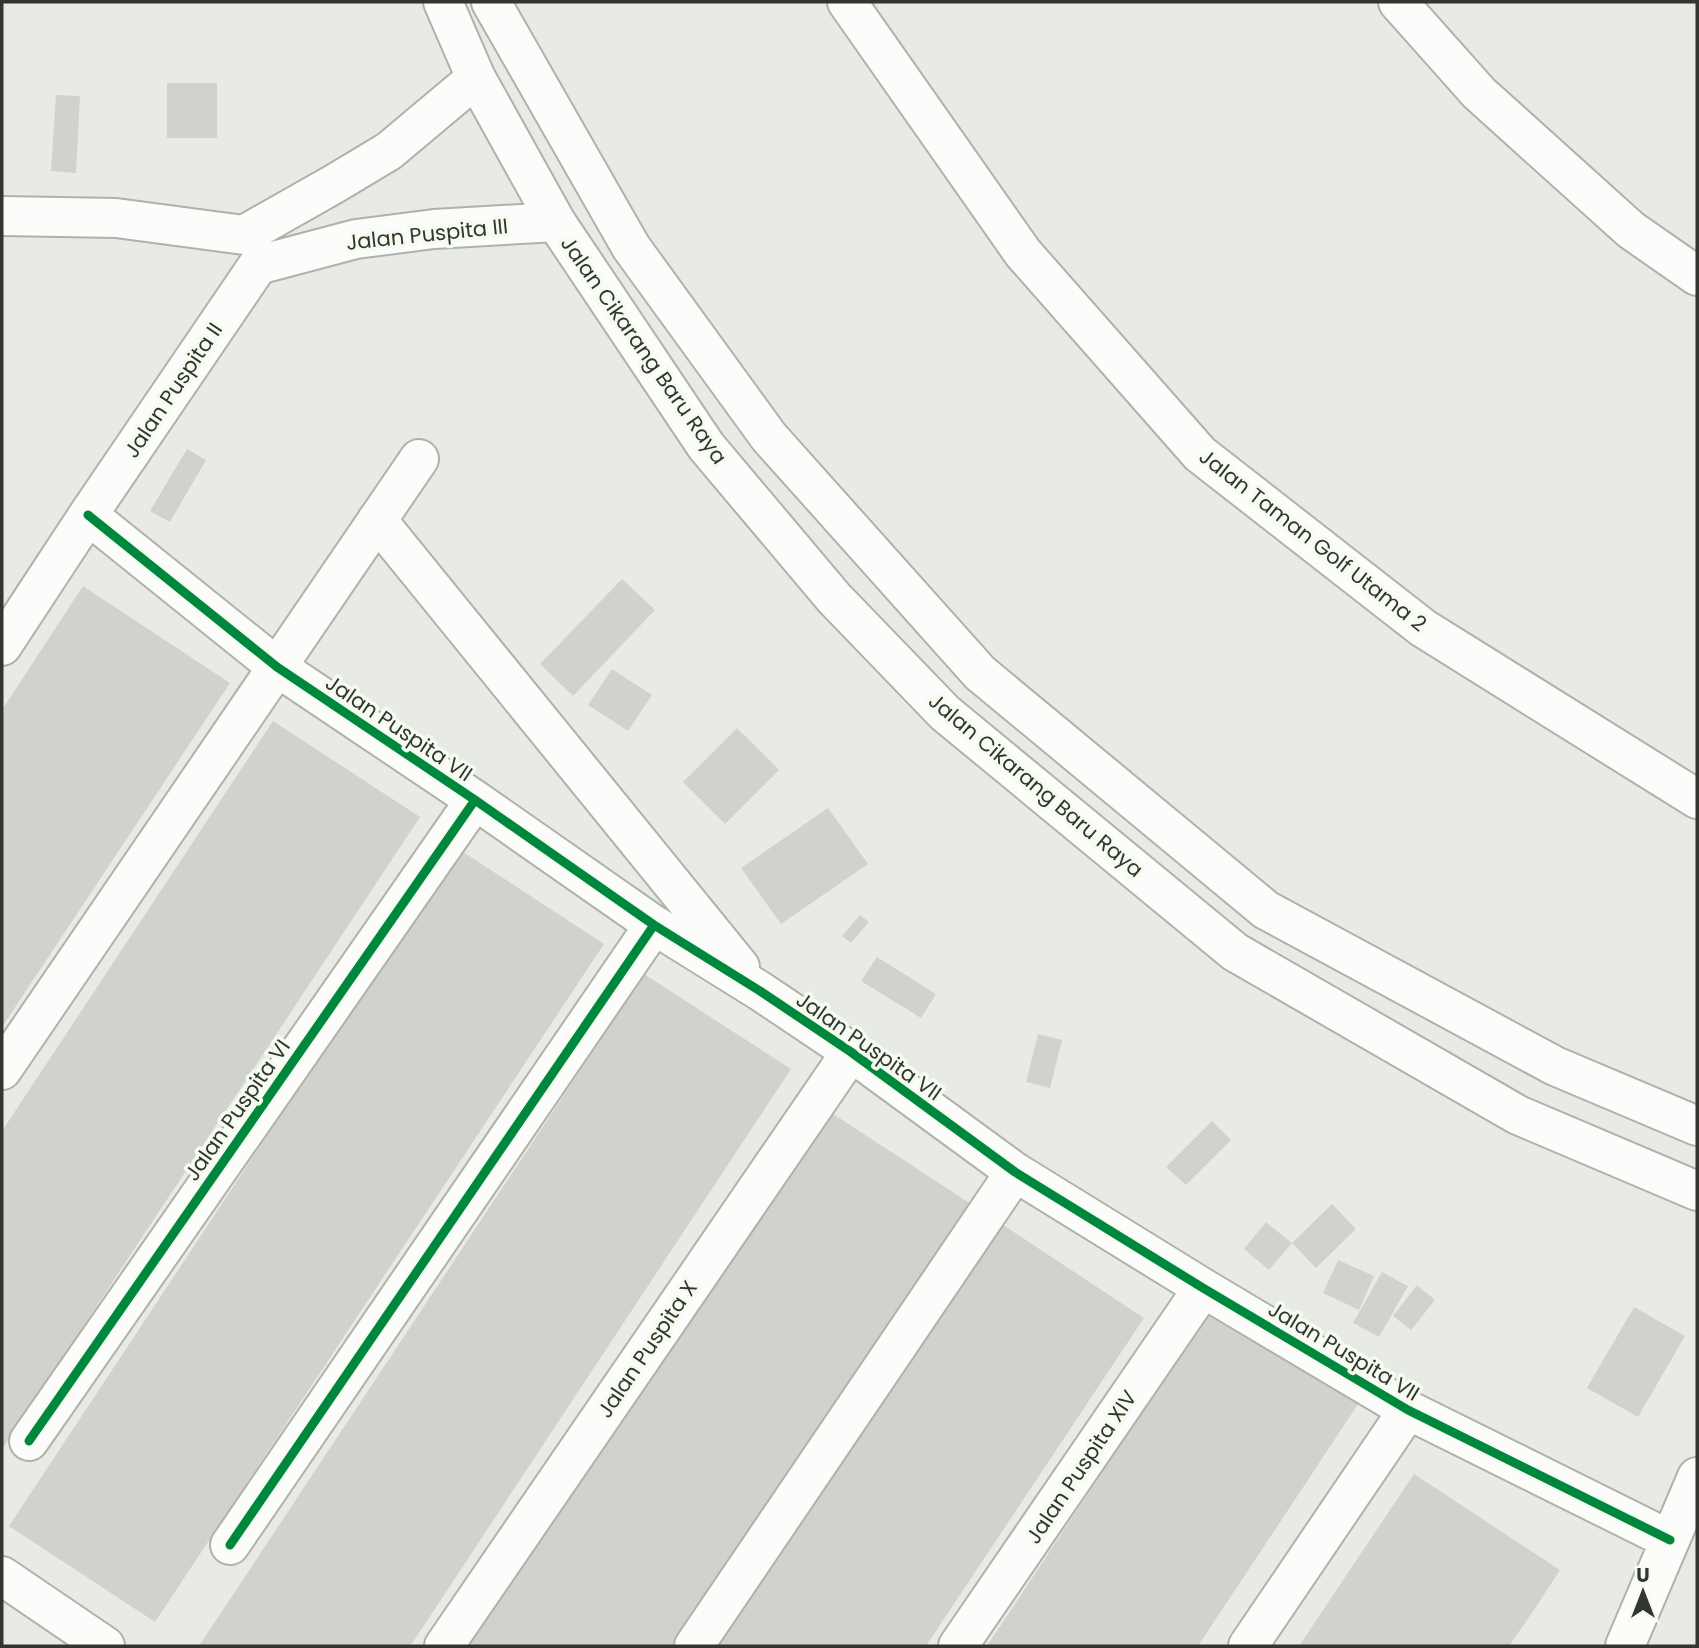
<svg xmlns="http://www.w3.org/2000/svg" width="1699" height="1648" viewBox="0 0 1699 1648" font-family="Poppins,sans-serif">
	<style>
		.building { fill: #d1d2cd }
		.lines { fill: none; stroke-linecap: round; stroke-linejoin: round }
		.minor-casing { stroke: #aeb1ac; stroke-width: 42 }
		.major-casing { stroke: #aeb1ac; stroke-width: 42 }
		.minor { stroke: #fcfcfb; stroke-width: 38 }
		.major { stroke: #fcfcfb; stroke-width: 38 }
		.cycleway-casing { stroke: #f5fcef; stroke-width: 13 }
		.cycleway { stroke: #00873e; stroke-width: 9 }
		.labels { text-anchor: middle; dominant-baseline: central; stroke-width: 7; stroke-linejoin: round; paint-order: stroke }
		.street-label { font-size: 21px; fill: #323530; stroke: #f5fcef }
	</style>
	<rect width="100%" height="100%" fill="#e8ebe5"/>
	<!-- building -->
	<path class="building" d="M 167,83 L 217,83 L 217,138 L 167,138 Z
		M 56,95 L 80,96 L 76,173 L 51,171 Z
		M 187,449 L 206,460 L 170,522 L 150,511 Z
		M 622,579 L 655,610 L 573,696 L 540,664 Z
		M 83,586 L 230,683 L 2,1027 L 2,710 Z
		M 612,669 L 652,695 L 628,731 L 588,705 Z
		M 273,721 L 420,817 L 2,1449 L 2,1131 Z
		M 737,728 L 779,770 L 725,824 L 683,782 Z
		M 828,808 L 868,864 L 781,924 L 741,868 Z
		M 457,848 L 604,944 L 155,1622 L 9,1526 Z
		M 860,915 L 869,922 L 851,943 L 842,936 Z
		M 877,957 L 936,994 L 921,1018 L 861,981 Z
		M 644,974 L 791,1069 L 421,1630 L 410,1646 L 199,1646 Z
		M 1038,1034 L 1062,1040 L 1050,1088 L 1026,1082 Z
		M 824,1108 L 971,1204 L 679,1646 L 468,1646 Z
		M 1212,1121 L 1231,1140 L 1186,1185 L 1166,1167 Z
		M 1332,1204 L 1356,1229 L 1316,1268 L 1292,1243 Z
		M 997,1221 L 1144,1318 L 926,1646 L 716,1646 Z
		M 1266,1222 L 1292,1243 L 1269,1270 L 1244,1249 Z
		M 1338,1260 L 1374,1276 L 1359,1310 L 1323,1293 Z
		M 1382,1272 L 1408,1286 L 1379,1337 L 1353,1323 Z
		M 1417,1285 L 1435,1300 L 1411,1330 L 1393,1316 Z
		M 1213,1305 L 1360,1401 L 1304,1486 L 1198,1646 L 987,1646 Z
		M 1634,1307 L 1685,1336 L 1638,1417 L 1587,1388 Z
		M 1414,1474 L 1560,1570 L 1536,1607 L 1509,1646 L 1299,1646 Z"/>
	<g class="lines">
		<defs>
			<path id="minor" d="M 847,2 L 1023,253 L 1200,454 L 1423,628 L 1697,799
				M 1398,2 L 1479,93 L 1631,230 L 1697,276
				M 2,216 L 116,218 L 244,235
				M 244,235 L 334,184 L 389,151 L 476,78
				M 258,265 L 356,239 L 434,229 L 556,222
				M 88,515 L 277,667 L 475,800 L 654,925 L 760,991 L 851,1052 L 1015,1172 L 1203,1288 L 1408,1410 L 1670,1540
				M 377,520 L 740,967
				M 2,646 L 88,515 L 258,265
				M 2,1070 L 419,459
				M 29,1441 L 475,800
				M 230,1545 L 654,925
				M 2,1576 L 105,1646
				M 444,1646 L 851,1052
				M 694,1646 L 1015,1172
				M 958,1646 L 1203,1288
				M 1248,1646 L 1408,1410
				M 1625,1646 L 1697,1477"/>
			<path id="major" d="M 443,2 L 476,78 L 556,222 L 706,446 L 834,598 L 945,713 L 1235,952 L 1518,1115 L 1697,1191
				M 491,2 L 631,247 L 769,437 L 980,673 L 1266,910 L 1555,1066 L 1697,1126"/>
		</defs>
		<!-- minor casing -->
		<use href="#minor" class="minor-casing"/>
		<!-- major casing -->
		<use href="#major" class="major-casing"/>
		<!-- minor -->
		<use href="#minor" class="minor"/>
		<!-- major -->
		<use href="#major" class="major"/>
		<defs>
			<path id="cycleway" d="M 88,515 L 277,667 L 475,800 L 654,925 L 760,991 L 851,1052 L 1015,1172 L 1203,1288 L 1408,1410 L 1670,1540
				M 29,1441 L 475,800
				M 230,1545 L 654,925"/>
		</defs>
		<!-- cycleway casing -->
		<use href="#cycleway" class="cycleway-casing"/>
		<!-- cycleway -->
		<use href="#cycleway" class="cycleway"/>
	</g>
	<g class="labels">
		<!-- street labels -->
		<g class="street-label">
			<text transform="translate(427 234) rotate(-6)">Jalan Puspita III</text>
			<text transform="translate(644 350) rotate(55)">Jalan Cikarang Baru Raya</text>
			<text transform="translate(173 390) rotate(-56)">Jalan Puspita II</text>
			<text transform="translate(1313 540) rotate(38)">Jalan Taman Golf Utama 2</text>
			<text transform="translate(399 728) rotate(34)">Jalan Puspita VII</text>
			<text transform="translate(1036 785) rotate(40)">Jalan Cikarang Baru Raya</text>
			<text transform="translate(869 1046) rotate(35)">Jalan Puspita VII</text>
			<text transform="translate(237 1110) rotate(-55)">Jalan Puspita VI</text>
			<text transform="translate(647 1349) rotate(-56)">Jalan Puspita X</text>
			<text transform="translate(1344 1351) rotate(31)">Jalan Puspita VII</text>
			<text transform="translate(1081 1467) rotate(-56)">Jalan Puspita XIV</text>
		</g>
	</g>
	<!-- border -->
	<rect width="1699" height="1648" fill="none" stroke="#323530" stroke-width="7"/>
	<!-- north arrow -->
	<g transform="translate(1643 1592)" stroke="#f5fcef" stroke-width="5" paint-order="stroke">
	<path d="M0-5L12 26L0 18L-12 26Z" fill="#323530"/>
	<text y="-10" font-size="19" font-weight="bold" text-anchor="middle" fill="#323530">U</text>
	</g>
</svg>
